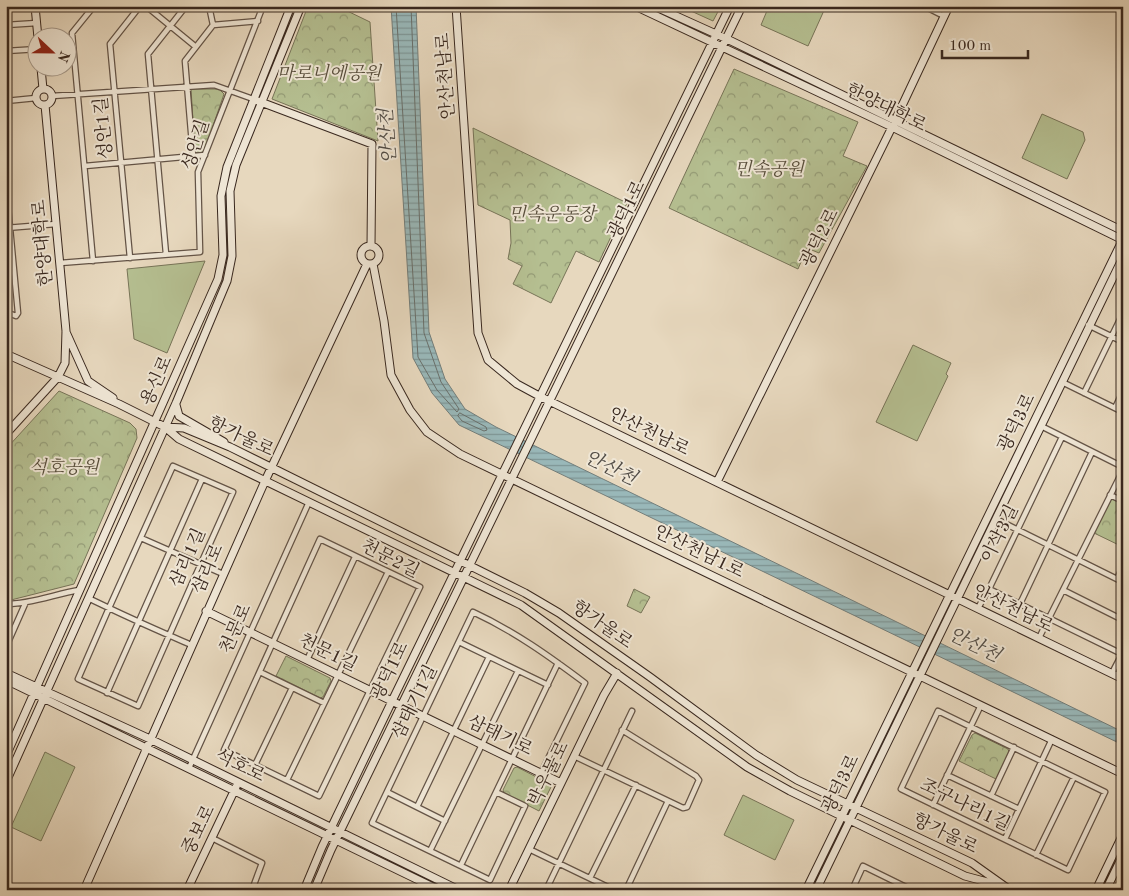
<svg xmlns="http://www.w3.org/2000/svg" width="1129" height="896" viewBox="0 0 1129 896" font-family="'Old Standard TT','Noto Serif KR',serif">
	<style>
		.grass { fill: #b5bf91; stroke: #777458 }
		.park { fill: url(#park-crowns); stroke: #777458 }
		.water { fill: url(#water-rules); stroke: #737e7b }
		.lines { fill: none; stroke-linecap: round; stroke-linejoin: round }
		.shore { stroke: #69706c; stroke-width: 1 }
		.street-casing { stroke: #645447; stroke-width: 7 }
		.secondary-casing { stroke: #39281f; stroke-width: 9 }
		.street { stroke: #efe6d5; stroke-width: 4.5 }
		.secondary { stroke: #efe6d5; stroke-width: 7 }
		.labels { text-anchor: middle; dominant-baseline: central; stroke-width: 4; stroke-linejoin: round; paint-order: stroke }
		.park-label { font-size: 18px; font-style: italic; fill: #584e3c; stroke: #efe6d5 }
		.street-label { font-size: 18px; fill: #39281f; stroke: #efe6d5 }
		.water-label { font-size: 19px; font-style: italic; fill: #514c46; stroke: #efe6d5 }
	</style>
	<defs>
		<pattern id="park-crowns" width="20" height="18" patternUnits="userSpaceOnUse" patternTransform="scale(1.25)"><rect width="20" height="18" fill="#b5bf91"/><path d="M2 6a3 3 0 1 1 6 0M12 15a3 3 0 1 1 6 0" fill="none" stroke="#949b76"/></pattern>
		<pattern id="water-rules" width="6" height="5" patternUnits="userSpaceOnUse" patternTransform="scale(1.25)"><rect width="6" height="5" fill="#99b8b9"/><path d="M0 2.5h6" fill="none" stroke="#7e9696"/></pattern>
	</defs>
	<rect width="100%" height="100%" fill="#e7d8be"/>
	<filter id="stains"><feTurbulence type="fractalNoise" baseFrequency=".004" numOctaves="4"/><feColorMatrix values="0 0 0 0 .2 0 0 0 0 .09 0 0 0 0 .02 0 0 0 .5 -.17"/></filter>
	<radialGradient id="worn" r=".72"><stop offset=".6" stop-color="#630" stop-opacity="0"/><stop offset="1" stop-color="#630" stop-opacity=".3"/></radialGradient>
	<!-- grass -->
	<path class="grass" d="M 680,6 L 721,6 L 713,21 Z
		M 769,6 L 826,6 L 808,46 L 761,25 Z
		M 1042,114 L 1083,132 L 1085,140 L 1067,179 L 1022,158 Z
		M 205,261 L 167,353 L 134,339 L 127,269 Z
		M 913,345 L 951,363 L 946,374 L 948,376 L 917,441 L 876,422 Z
		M 45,752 L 75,767 L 41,841 L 11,827 Z
		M 743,795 L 794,820 L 775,860 L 724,835 Z"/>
	<!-- park -->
	<path class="park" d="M 308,6 L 337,6 L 370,22 L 378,141 L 272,99 Z
		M 734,69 L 858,122 L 843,156 L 867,166 L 819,253 L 807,248 L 798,269 L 669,208 Z
		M 191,89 L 219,89 L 224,94 L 204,152 L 195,153 Z
		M 473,128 L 627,203 L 599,262 L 576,251 L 551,303 L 513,284 L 522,266 L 508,259 L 511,243 L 510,220 L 478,205 Z
		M 59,391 L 130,423 L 136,429 L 137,438 L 74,584 L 11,600 L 6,599 L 6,449 Z
		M 1112,498 L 1123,504 L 1123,547 L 1094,533 Z
		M 634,589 L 650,597 L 641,613 L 627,606 Z
		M 286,656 L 330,678 L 331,681 L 323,697 L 320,698 L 276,676 Z
		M 975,733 L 1008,749 L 1009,752 L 996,779 L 959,761 L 972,735 Z
		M 517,767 L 550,784 L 551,787 L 539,811 L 504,793 L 503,790 L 514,768 Z"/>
	<!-- water -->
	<path class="water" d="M 391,6 L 416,6 L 429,332 L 445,379 L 465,409 L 496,427 L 1123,732 L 1123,745 L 459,425 L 432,393 L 413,358 Z"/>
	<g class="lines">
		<!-- shore -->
		<path class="shore" d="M 396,6 L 418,357 L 437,390 L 457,412 L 459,409 L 441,382 L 424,333 L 411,6
			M 460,413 L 486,427 L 487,430 L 484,431 L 462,421 L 458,416 Z"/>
		<defs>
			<path id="street" d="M 146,6 L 196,47
				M 209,6 L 213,25
				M 924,6 L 944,16
				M 6,25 L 37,23
				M 6,51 L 38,49
				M 52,96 L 214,85 L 253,99
				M 6,101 L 36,98
				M 193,156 L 185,61 L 213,25 L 258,21
				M 85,166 L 205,155
				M 6,185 L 18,313 L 16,316 L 6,312
				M 6,228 L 56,224
				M 166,254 L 148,54 L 186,6
				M 130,258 L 110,44 L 140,6
				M 93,261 L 72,33 L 94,6
				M 60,263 L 200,252 L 198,172 L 263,6
				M 1088,325 L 1123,342
				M 1062,382 L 1123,412
				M 1084,393 L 1123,313
				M 1115,408 L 1123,391
				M 1041,426 L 1123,467
				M 1062,437 L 989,589 L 1122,654 L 1123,652
				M 1110,495 L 1123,501
				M 996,519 L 1123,582
				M 141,538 L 223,574
				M 320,539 L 420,587 L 319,796 L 224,750 Z
				M 1117,579 L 1123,566
				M 1063,590 L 1123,620
				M 88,598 L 109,608 L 173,466 L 233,492 C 201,563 169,635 138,706 L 78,679 L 109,608 C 136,621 164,633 191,645
				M 6,604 C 31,604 55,594 79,590
				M 1020,604 L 1092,452
				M 978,608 L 989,589
				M 1039,638 L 1123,470
				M 459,642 L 548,685
				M 6,647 L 25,604
				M 307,660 L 355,557
				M 260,672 L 324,703
				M 1112,673 L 1122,654
				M 107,693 L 202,479
				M 938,711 L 1105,792 L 1068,870 L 901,789 Z
				M 574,756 L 683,808 L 687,807 L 699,780 L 696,776 L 622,730
				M 255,765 L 292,688
				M 189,768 L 309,502
				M 947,775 L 1019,809
				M 287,780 L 388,572
				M 387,792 L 445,821
				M 496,792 L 525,806 L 490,880 L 372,823 L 473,612 C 514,631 549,656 585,683 L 541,773
				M 991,796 L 1014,747
				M 933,805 L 981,705
				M 417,807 L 489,657
				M 212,838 L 262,863 L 252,890
				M 1005,839 L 1052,739
				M 529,849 L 614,890
				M 430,851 L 518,671
				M 1036,855 L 1074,777
				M 461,865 L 558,663
				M 590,878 L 636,785
				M 546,890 L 632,711
				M 626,890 L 668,801
				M 852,890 L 863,866 L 912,890"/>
			<path id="secondary" d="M 35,6 L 38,38
				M 456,6 L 478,333 L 488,360 L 517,384 L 541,397 L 1123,679
				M 635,6 L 892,127 L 1123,240
				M 654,6 L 727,39 L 1123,231
				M 41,68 L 43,89
				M36 97a8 8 0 1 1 16 0a8 8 0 1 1-16 0Z
				M 258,101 L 372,144 L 371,246
				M361 255a9 9 0 1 1 18 0a9 9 0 1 1-18 0Z
				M 373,264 L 384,321 L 391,375 L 410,410 L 427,432 L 460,454 L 1123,774
				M 66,332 L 88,381 L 113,398
				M 6,354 L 119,404 L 165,427 L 179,439 L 521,605 L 747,767 L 790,791 L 965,876 L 1002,886
				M 176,405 L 179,416 L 224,442
				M 165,427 L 184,428 L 230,447 L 525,593 L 559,613 L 650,677 L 756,755 L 797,780 L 972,863 L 1010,890
				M 6,434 L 58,377 L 65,363 L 66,331 L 45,105
				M 717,482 L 892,127 L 949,6
				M 206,611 L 561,783
				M 6,673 L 150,739 L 459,890
				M 6,680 L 439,890
				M 6,756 L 218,279 L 223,255 L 221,196 L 227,167 L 291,6
				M 6,782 L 176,403 L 227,281 L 232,256 L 230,191 L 236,165 L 301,6
				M 84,890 L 265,481 L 367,264
				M 187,890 L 236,787
				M 304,890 L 322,847 L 392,701 L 730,6
				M 314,890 L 331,850 L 742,6
				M 509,890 L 604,695 L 617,673
				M 806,890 L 1123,239
				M 816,890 L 1123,257
				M 1096,890 L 1123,834
				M 1106,890 L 1123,855"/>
		</defs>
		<!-- street casing -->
		<use href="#street" class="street-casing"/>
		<!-- secondary casing -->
		<use href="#secondary" class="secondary-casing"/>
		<!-- street -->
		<use href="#street" class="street"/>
		<!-- secondary -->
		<use href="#secondary" class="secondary"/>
	</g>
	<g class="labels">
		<!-- park labels -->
		<g class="park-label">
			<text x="329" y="74">마로니에공원</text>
			<text x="769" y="170">민속공원</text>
			<text x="552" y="215">민속운동장</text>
			<text x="64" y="468">석호공원</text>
		</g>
		<!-- street labels -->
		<g class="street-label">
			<text transform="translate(446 76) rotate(-94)">안산천남로</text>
			<text transform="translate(886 108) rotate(26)">한양대학로</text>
			<text transform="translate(104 128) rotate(-95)">성안1길</text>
			<text transform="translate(196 145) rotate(-72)">성안길</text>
			<text transform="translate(627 210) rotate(-64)">광덕1로</text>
			<text transform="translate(820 238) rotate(-63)">광덕2로</text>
			<text transform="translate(43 243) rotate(-95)">한양대학로</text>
			<text transform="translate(157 381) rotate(-66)">용신로</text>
			<text transform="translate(1017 423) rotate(-64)">광덕3로</text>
			<text transform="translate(649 432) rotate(26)">안산천남로</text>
			<text transform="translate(241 437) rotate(25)">항가울로</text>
			<text transform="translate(1000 534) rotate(-64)">이삭3길</text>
			<text transform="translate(699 552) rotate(26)">안산천남1로</text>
			<text transform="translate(188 558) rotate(-66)">삼리1길</text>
			<text transform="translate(390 559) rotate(27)">천문2길</text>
			<text transform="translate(208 569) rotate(-66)">삼리로</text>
			<text transform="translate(1013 609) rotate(26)">안산천남로</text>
			<text transform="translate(602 625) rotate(35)">항가울로</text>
			<text transform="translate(236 629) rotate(-66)">천문로</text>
			<text transform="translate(328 653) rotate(26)">천문1길</text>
			<text transform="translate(390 671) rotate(-64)">광덕1로</text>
			<text transform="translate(415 702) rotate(-64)">삼태기1길</text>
			<text transform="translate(500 736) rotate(26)">삼태기로</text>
			<text transform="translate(240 766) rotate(26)">석호로</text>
			<text transform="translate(549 774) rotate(-64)">박우물로</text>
			<text transform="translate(841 784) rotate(-64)">광덕3로</text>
			<text transform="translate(965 805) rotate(26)">조구나리1길</text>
			<text transform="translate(199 830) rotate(-64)">중보로</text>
			<text transform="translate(945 834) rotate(26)">항가울로</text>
		</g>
		<!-- water labels -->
		<g class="water-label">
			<text transform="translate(389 136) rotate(-94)">안산천</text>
			<text transform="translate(610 469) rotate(26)">안산천</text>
			<text transform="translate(974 646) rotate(26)">안산천</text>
		</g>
	</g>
	<!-- margin -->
	<rect width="1129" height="896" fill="none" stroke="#e7d8be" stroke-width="25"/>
	<rect x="8" y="8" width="1114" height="881" fill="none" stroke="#39281f" stroke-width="2.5"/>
	<rect x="12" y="12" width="1104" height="871" fill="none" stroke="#39281f"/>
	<!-- north arrow -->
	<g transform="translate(52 52) rotate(112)"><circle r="24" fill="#efe6d5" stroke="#a69a8c"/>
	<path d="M0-4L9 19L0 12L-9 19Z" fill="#8f2418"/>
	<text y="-8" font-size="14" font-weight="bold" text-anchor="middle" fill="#39281f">N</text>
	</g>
	<!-- scale -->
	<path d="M942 50v8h86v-8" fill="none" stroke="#39281f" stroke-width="2.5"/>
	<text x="949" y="50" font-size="15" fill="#39281f" stroke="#efe6d5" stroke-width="4" paint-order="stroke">100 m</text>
	<rect width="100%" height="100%" filter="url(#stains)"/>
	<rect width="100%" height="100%" fill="url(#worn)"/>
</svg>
